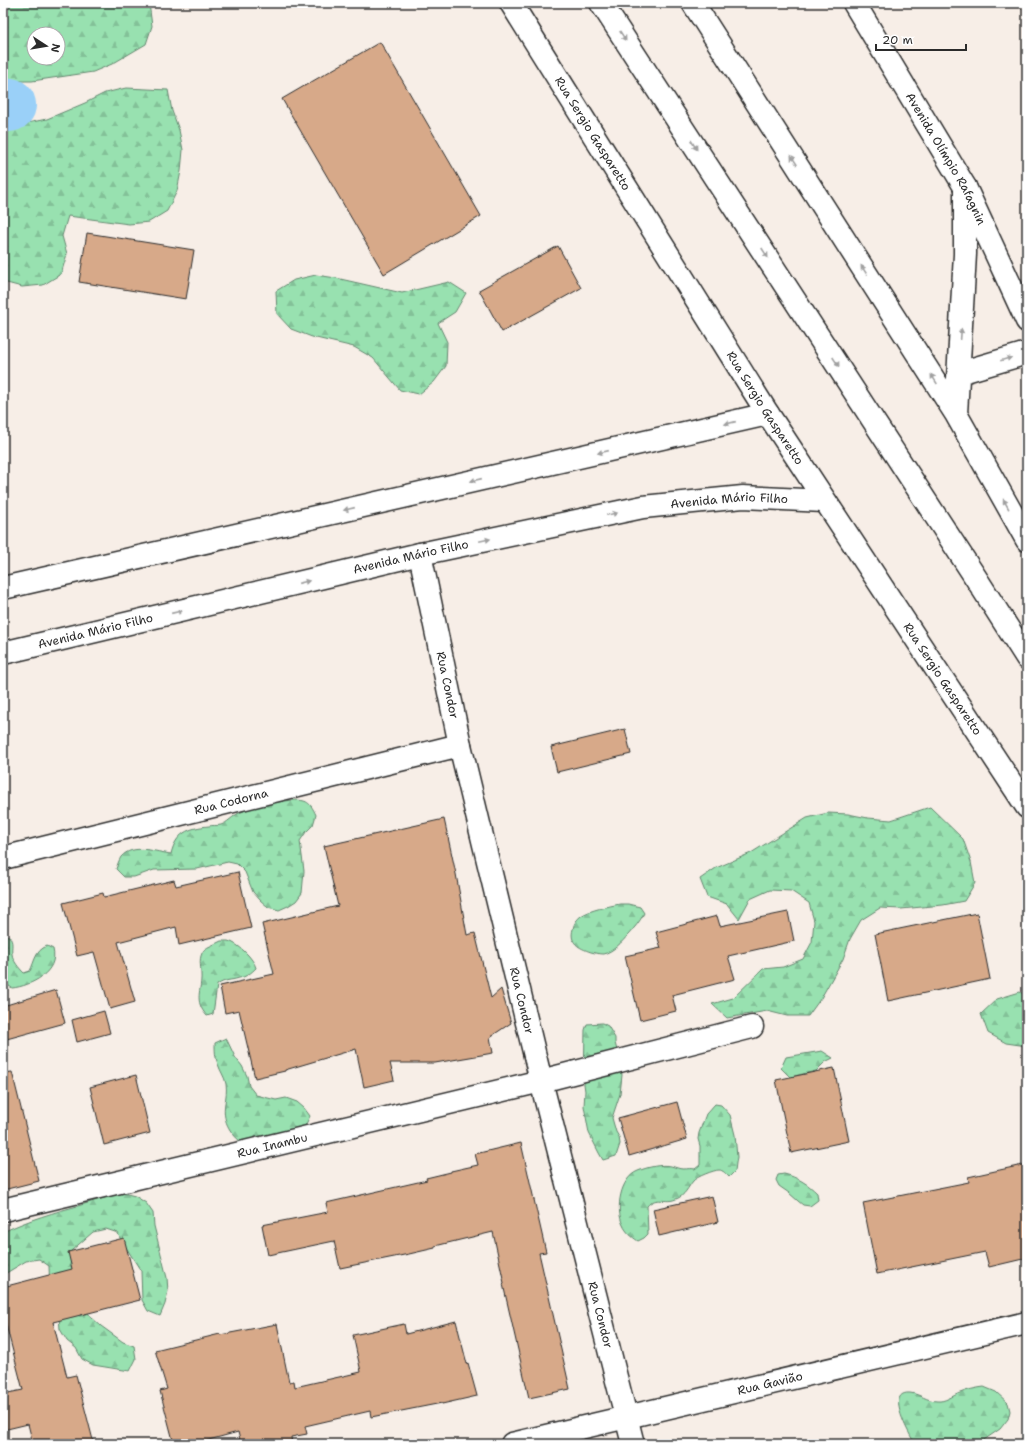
<svg xmlns="http://www.w3.org/2000/svg" width="1030" height="1447" viewBox="0 0 1030 1447" font-family="'Shantell Sans',sans-serif">
	<style>
		.forest { fill: url(#forest-firs); stroke: #62866e; fill-rule: evenodd }
		.lines { fill: none; stroke-linecap: round; stroke-linejoin: round }
		.river { stroke: #9ad0f8; stroke-width: 54 }
		.building { fill: #d7a989; stroke: #2b2b2b }
		.street-casing { stroke: #2b2b2b; stroke-width: 25 }
		.secondary-casing { stroke: #2b2b2b; stroke-width: 25 }
		.highway-casing { stroke: #2b2b2b; stroke-width: 25 }
		.street { stroke: #fff; stroke-width: 22 }
		.secondary { stroke: #fff; stroke-width: 22 }
		.highway { stroke: #fff; stroke-width: 22 }
		.oneway { fill: #a0a0a0 }
		.labels { text-anchor: middle; dominant-baseline: central; stroke-width: 3.5; stroke-linejoin: round; paint-order: stroke }
		.street-label { font-size: 12px; fill: #2b2b2b; stroke: #fff }
	</style>
	<defs>
		<pattern id="forest-firs" width="22" height="20" patternUnits="userSpaceOnUse"><rect width="22" height="20" fill="#98e1b0"/><path d="M5 1l3.5 6h-7zM16 11l3.5 6h-7z" fill="#83c198"/></pattern>
	</defs>
	<rect width="100%" height="100%" fill="#f7eee7"/>
	<filter id="ink" filterUnits="userSpaceOnUse"><feTurbulence type="fractalNoise" baseFrequency=".025" numOctaves="2"/><feDisplacementMap in="SourceGraphic" scale="8" xChannelSelector="R" yChannelSelector="G"/><feConvolveMatrix kernelMatrix="1 2 1 2 8 2 1 2 1" color-interpolation-filters="sRGB"/></filter>
	<g filter="url(#ink)">
		<!-- forest -->
		<path class="forest" d="M 3,3 L 149,3 L 152,26 L 146,44 L 112,64 L 93,72 L 32,81 L 3,81 ZM 34,34 L 58,34 L 58,58 L 34,58 Z
			M 126,88 L 168,90 L 172,111 L 179,130 L 183,150 L 181,171 L 177,191 L 167,211 L 149,222 L 129,224 L 68,216 L 62,236 L 67,254 L 61,274 L 43,285 L 22,287 L 3,282 L 3,117 L 27,123 L 47,119 L 85,103 L 105,93 Z
			M 316,275 L 336,278 L 402,293 L 449,282 L 466,293 L 455,312 L 438,323 L 447,342 L 446,366 L 434,382 L 419,394 L 400,390 L 373,358 L 354,347 L 312,337 L 291,329 L 277,314 L 276,291 L 294,280 Z
			M 293,800 C 307,800 310,802 316,815 L 313,825 L 306,832 L 300,841 L 304,871 L 302,893 L 296,901 L 288,906 L 279,910 L 268,907 L 260,900 L 253,892 L 245,872 L 237,864 L 228,862 L 197,869 L 154,870 L 134,877 L 124,877 L 116,869 C 117,866 119,860 121,857 C 133,843 156,852 171,854 C 176,833 188,828 209,826 C 212,825 217,826 221,825 C 227,823 233,816 239,813 C 255,805 276,802 293,800 Z
			M 930,807 L 963,839 L 971,862 L 975,883 L 964,901 L 943,905 L 901,909 L 880,908 L 861,920 L 850,939 L 843,959 L 821,998 L 808,1016 L 787,1016 L 767,1011 L 727,1018 L 712,1004 L 733,998 L 763,969 L 783,967 L 803,959 L 812,942 L 814,921 L 809,903 L 791,891 L 770,890 L 750,899 L 739,919 L 727,904 L 707,897 L 700,879 L 716,868 L 751,853 L 807,818 L 828,813 L 848,814 L 868,818 L 891,820 Z
			M 620,904 L 628,904 L 640,907 L 644,913 C 640,922 634,928 628,935 C 622,942 613,952 603,954 C 599,954 595,953 591,952 C 579,948 569,943 573,929 C 574,923 577,919 581,916 C 589,910 610,906 620,904 Z
			M 3,935 L 9,936 C 14,943 11,946 12,954 C 13,961 19,968 24,973 L 30,971 C 35,961 35,951 47,946 L 53,949 C 59,972 31,986 12,988 L 3,982 Z
			M 221,941 C 223,941 226,941 228,941 C 238,943 254,959 256,968 C 251,973 246,977 239,978 C 230,981 226,979 217,985 L 213,1014 L 207,1016 C 193,1000 202,991 201,974 C 201,965 198,958 204,950 C 208,946 216,944 221,941 Z
			M 1020,992 L 1027,996 L 1027,1046 L 1006,1043 L 988,1033 L 981,1014 L 997,999 Z
			M 602,1023 L 608,1026 L 615,1038 L 615,1043 L 620,1061 L 622,1075 L 620,1094 L 612,1118 L 616,1132 L 619,1137 L 620,1144 L 616,1156 L 603,1160 L 599,1153 L 589,1133 L 584,1106 L 585,1091 L 584,1084 L 585,1030 L 587,1024 Z
			M 226,1038 L 235,1057 L 242,1066 L 247,1076 L 249,1086 L 256,1095 L 276,1100 L 286,1098 L 297,1102 L 304,1108 L 310,1116 L 305,1126 L 297,1131 L 242,1143 C 229,1132 222,1120 225,1103 C 226,1096 227,1091 226,1084 C 225,1077 220,1071 218,1064 C 215,1057 215,1050 215,1043 Z
			M 822,1051 L 833,1058 L 825,1062 L 816,1071 L 790,1077 L 781,1068 L 786,1057 Z
			M 715,1104 L 721,1105 L 730,1115 L 735,1135 L 737,1157 L 736,1163 L 735,1171 L 729,1177 C 726,1174 723,1170 719,1170 C 714,1170 696,1177 693,1181 C 688,1187 685,1196 676,1199 C 665,1204 657,1195 647,1206 L 648,1234 L 644,1238 L 638,1241 C 632,1237 626,1232 623,1225 C 615,1209 620,1178 638,1171 C 648,1167 661,1164 671,1166 C 675,1167 679,1169 683,1169 C 688,1169 691,1168 695,1169 L 700,1165 L 700,1146 L 698,1139 L 699,1133 L 706,1114 Z
			M 784,1174 C 797,1177 808,1184 817,1193 L 818,1200 L 810,1206 L 803,1205 L 798,1201 L 789,1193 L 779,1186 L 776,1180 L 778,1175 Z
			M 123,1193 L 135,1196 L 146,1203 L 153,1213 L 154,1226 L 167,1278 L 168,1291 L 165,1304 L 160,1316 L 148,1311 L 142,1300 L 141,1271 L 120,1238 L 118,1233 L 106,1229 L 93,1232 L 71,1251 L 79,1300 L 91,1317 L 101,1326 L 123,1342 L 134,1346 L 136,1359 L 130,1371 L 93,1365 L 82,1359 L 76,1348 L 67,1341 L 60,1329 L 59,1317 L 50,1292 L 49,1266 L 39,1259 L 26,1261 L 3,1275 L 3,1232 C 28,1220 55,1212 81,1205 C 95,1201 108,1196 123,1193 Z
			M 984,1387 L 996,1392 L 1008,1403 L 1010,1411 L 1008,1419 L 1000,1429 L 978,1444 L 915,1444 C 910,1435 884,1391 910,1393 C 920,1394 927,1401 937,1401 C 945,1402 952,1396 960,1393 C 967,1390 976,1388 984,1387 Z"/>
		<g class="lines">
			<!-- river -->
			<path class="river" d="M 3,104 L 9,105"/>
		</g>
		<!-- building -->
		<path class="building" d="M 380,42 L 481,216 L 384,274 L 282,99 Z
			M 87,233 L 194,250 L 186,299 L 79,282 Z
			M 558,246 L 581,288 L 502,332 L 479,290 Z
			M 625,729 L 631,754 L 557,772 L 551,747 Z
			M 444,819 L 456,874 L 467,935 L 475,933 L 491,998 L 501,989 L 511,1023 L 490,1037 L 493,1053 L 435,1063 L 390,1063 L 394,1080 L 364,1087 L 356,1049 L 285,1070 L 285,1071 L 255,1078 L 239,1010 L 225,1013 L 220,986 L 274,974 L 262,924 L 338,906 L 324,846 Z
			M 238,872 L 251,928 L 179,945 L 176,927 L 118,942 L 135,1002 L 110,1009 L 94,952 L 77,956 L 63,903 L 103,893 L 104,897 L 174,880 L 176,886 Z
			M 788,912 L 794,941 L 728,956 L 735,979 L 672,995 L 676,1011 L 640,1020 L 625,956 L 661,948 L 656,932 L 717,916 L 720,926 Z
			M 977,913 L 990,979 L 888,1001 L 875,934 Z
			M 56,990 L 65,1023 L 3,1040 L 3,1006 Z
			M 104,1011 L 110,1033 L 77,1042 L 72,1020 Z
			M 834,1068 L 849,1141 L 791,1153 L 776,1080 Z
			M 12,1072 L 39,1181 L 3,1190 L 3,1073 Z
			M 136,1075 L 150,1133 L 104,1145 L 90,1087 Z
			M 677,1102 L 687,1139 L 629,1156 L 618,1118 Z
			M 521,1143 L 546,1252 L 539,1253 L 570,1389 L 529,1398 L 503,1284 L 504,1283 L 493,1232 L 435,1246 L 435,1248 L 409,1254 L 340,1268 L 334,1241 L 268,1255 L 262,1225 L 328,1212 L 326,1203 L 427,1180 L 426,1178 L 451,1172 L 451,1171 L 478,1165 L 475,1154 Z
			M 1027,1164 L 1027,1258 L 989,1267 L 985,1252 L 877,1274 L 863,1203 L 969,1182 L 968,1177 Z
			M 712,1196 L 718,1222 L 659,1236 L 653,1209 Z
			M 124,1238 L 140,1300 L 53,1322 L 67,1377 L 76,1375 L 94,1444 L 33,1444 L 28,1424 L 3,1430 L 3,1394 L 23,1390 L 3,1313 L 3,1287 L 72,1269 L 68,1252 Z
			M 456,1321 L 467,1364 L 468,1363 L 477,1396 L 442,1404 L 442,1403 L 371,1417 L 370,1411 L 305,1426 L 307,1434 L 291,1437 L 292,1444 L 241,1444 L 238,1432 L 194,1444 L 174,1444 L 160,1391 L 167,1389 L 155,1350 L 220,1334 L 220,1335 L 277,1324 L 289,1382 L 294,1381 L 295,1387 L 361,1372 L 353,1335 L 404,1324 L 406,1334 Z"/>
		<g class="lines">
			<defs>
				<g id="street">
					<path id="s1" d="M 420,554 L 460,745 L 541,1081 L 633,1444"/>
					<path id="s2" d="M 3,858 L 460,745"/>
					<path id="s3" d="M 3,1210 L 541,1081 L 752,1027"/>
					<path id="s4" d="M 512,1444 L 1027,1323"/>
				</g>
				<g id="secondary">
					<path id="s5" d="M 511,3 L 768,414 L 1027,807"/>
					<path id="s6" d="M 854,3 L 965,187 L 1027,321"/>
					<path d="M 3,588 L 768,414"/>
					<path id="s7" d="M 3,653 L 420,554 L 643,507 L 743,497 L 824,501"/>
				</g>
				<path id="highway" d="M 601,3 L 974,575 L 1027,658
					M 693,3 L 956,414 L 1027,540
					M 959,373 L 1027,353
					M 956,414 L 965,254 L 965,187"/>
			</defs>
			<!-- street casing -->
			<use href="#street" class="street-casing"/>
			<!-- secondary casing -->
			<use href="#secondary" class="secondary-casing"/>
			<!-- highway casing -->
			<use href="#highway" class="highway-casing"/>
			<!-- street -->
			<use href="#street" class="street"/>
			<!-- secondary -->
			<use href="#secondary" class="secondary"/>
			<!-- highway -->
			<use href="#highway" class="highway"/>
		</g>
		<!-- one-way arrows -->
		<defs><path id="oneway-solid" d="M-6-.8H1V-3.2L6.5 0L1 3.2V.8H-6Z"/></defs>
		<g class="oneway">
			<use href="#oneway-solid" transform="translate(623 36) rotate(57)"/>
			<use href="#oneway-solid" transform="translate(694 145) rotate(57)"/>
			<use href="#oneway-solid" transform="translate(794 160) rotate(-123)"/>
			<use href="#oneway-solid" transform="translate(765 253) rotate(57)"/>
			<use href="#oneway-solid" transform="translate(864 270) rotate(-123)"/>
			<use href="#oneway-solid" transform="translate(961 334) rotate(-86)"/>
			<use href="#oneway-solid" transform="translate(1006 359) rotate(-16)"/>
			<use href="#oneway-solid" transform="translate(836 362) rotate(57)"/>
			<use href="#oneway-solid" transform="translate(934 379) rotate(-123)"/>
			<use href="#oneway-solid" transform="translate(730 423) rotate(167)"/>
			<use href="#oneway-solid" transform="translate(603 452) rotate(167)"/>
			<use href="#oneway-solid" transform="translate(476 480) rotate(167)"/>
			<use href="#oneway-solid" transform="translate(1006 504) rotate(-119)"/>
			<use href="#oneway-solid" transform="translate(349 509) rotate(167)"/>
			<use href="#oneway-solid" transform="translate(612 514) rotate(-12)"/>
			<use href="#oneway-solid" transform="translate(485 540) rotate(-12)"/>
			<use href="#oneway-solid" transform="translate(304 582) rotate(-13)"/>
			<use href="#oneway-solid" transform="translate(177 612) rotate(-13)"/>
		</g>
	</g>
	<g class="labels">
		<!-- street labels -->
		<g class="street-label">
			<text stroke="none"><textPath href="#s5" startOffset="154">Rua Sergio Gasparetto</textPath></text>
			<text stroke="none"><textPath href="#s6" startOffset="181">Avenida Olímpio Rafagnin</textPath></text>
			<text stroke="none"><textPath href="#s5" startOffset="478">Rua Sergio Gasparetto</textPath></text>
			<text stroke="none"><textPath href="#s7" startOffset="743">Avenida Mário Filho</textPath></text>
			<text stroke="none"><textPath href="#s7" startOffset="419">Avenida Mário Filho</textPath></text>
			<text stroke="none"><textPath href="#s7" startOffset="95">Avenida Mário Filho</textPath></text>
			<text stroke="none"><textPath href="#s5" startOffset="802">Rua Sergio Gasparetto</textPath></text>
			<text stroke="none"><textPath href="#s1" startOffset="134">Rua Condor</textPath></text>
			<text stroke="none"><textPath href="#s2" startOffset="235">Rua Codorna</textPath></text>
			<text stroke="none"><textPath href="#s1" startOffset="458">Rua Condor</textPath></text>
			<text stroke="none"><textPath href="#s3" startOffset="277">Rua Inambu</textPath></text>
			<text stroke="none"><textPath href="#s1" startOffset="782">Rua Condor</textPath></text>
			<text stroke="none"><textPath href="#s4" startOffset="265">Rua Gavião</textPath></text>
		</g>
	</g>
	<!-- margin -->
	<rect width="1030" height="1447" fill="none" stroke="#fff" stroke-width="16"/>
	<rect x="8" y="8" width="1014" height="1431" fill="none" stroke="#2b2b2b" stroke-width="1.5" filter="url(#ink)"/>
	<!-- north arrow -->
	<g transform="translate(46 46) rotate(102)"><circle r="19" fill="#ffffff" stroke="#aaaaaa"/>
	<path d="M0-3L7 15L0 10L-7 15Z" fill="#2b2b2b"/>
	<text y="-6" font-size="11" font-weight="bold" text-anchor="middle" fill="#2b2b2b">N</text>
	</g>
	<!-- scale -->
	<path d="M876 44v6h90v-6" fill="none" stroke="#2b2b2b" stroke-width="2"/>
	<text x="882" y="44" font-size="12" fill="#2b2b2b" stroke="#ffffff" stroke-width="3" paint-order="stroke">20 m</text>
</svg>
